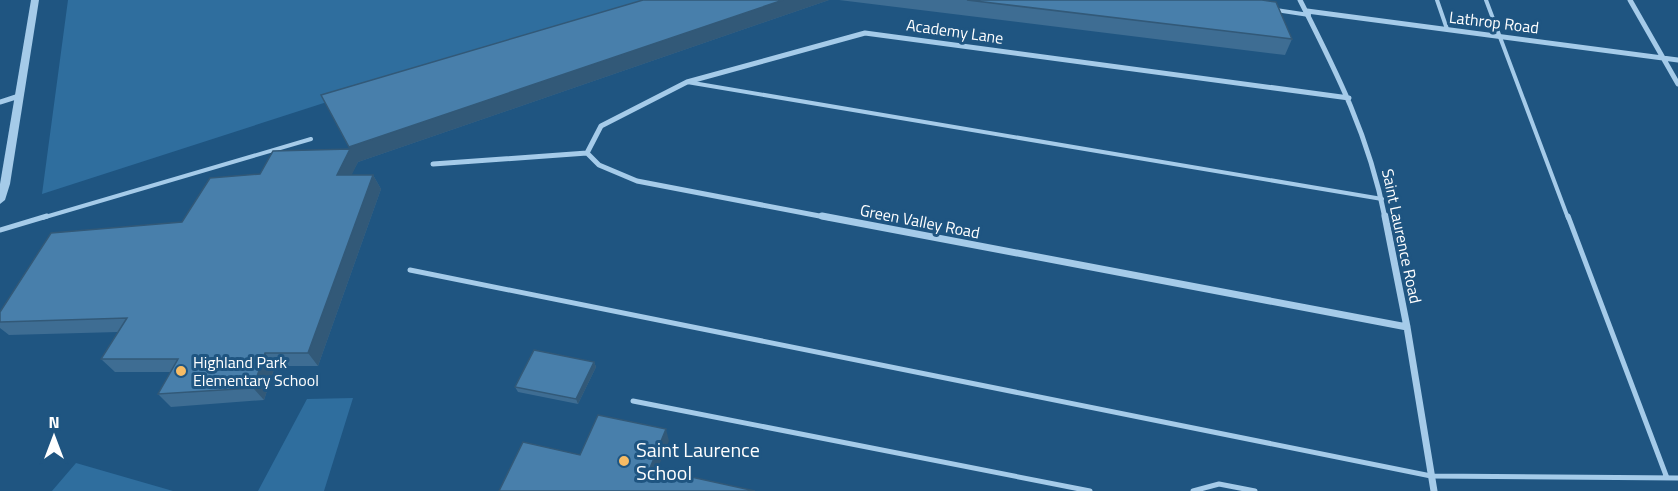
<svg xmlns="http://www.w3.org/2000/svg" width="1678" height="491" viewBox="0 0 1678 491" font-family="'Titillium Web',sans-serif">
	<style>
		.green { fill: #2f6e9e }
		.lines { fill: none; stroke-linecap: round; stroke-linejoin: round }
		.service-far1 { stroke: #a5cbe9; stroke-width: 4 }
		.service { stroke: #a5cbe9; stroke-width: 5 }
		.minor-far1 { stroke: #a5cbe9; stroke-width: 5 }
		.minor { stroke: #a5cbe9; stroke-width: 7 }
		.tertiary { fill: #a5cbe9; fill-rule: evenodd }
		.wall { fill: #3e6d93 }
		.shaded-wall { fill: #325978 }
		.building { fill: #487fab; stroke: #325978; stroke-width: 1.5 }
		.poi-dot { fill: #f7bc65; stroke: #1f5581; stroke-width: 2 }
		.labels { text-anchor: middle; dominant-baseline: central; stroke-width: 6; stroke-linejoin: round; paint-order: stroke }
		.street-label { font-size: 16px; fill: #fff; stroke: #1f5581 }
		.poi-label { font-size: 16px; fill: #fff; stroke: #1f5581; text-anchor: start }
		.near-poi-label { font-size: 20px; fill: #fff; stroke: #1f5581; text-anchor: start }
	</style>
	<rect width="100%" height="100%" fill="#1f5581"/>
	<!-- green -->
	<path class="green" d="M 68,0 L 643,0 L 42,194 Z
		M 353,398 L 324,491 L 258,491 L 307,399 Z
		M 76,463 L 173,491 L 52,491 Z"/>
	<g class="lines">
		<!-- service-far1 -->
		<path class="service-far1" d="M 1437,0 L 1447,29
			M 1486,0 L 1568,218
			M 1276,10 L 1309,15
			M 687,82 L 1382,199
			M 42,218 L 311,139"/>
		<!-- service -->
		<path class="service" d="M 1568,216 L 1667,478
			M 0,230 L 47,216
			M 410,270 L 1431,476 L 1678,478
			M 633,401 L 1090,491
			M 1193,491 L 1219,484 L 1255,491"/>
		<!-- minor-far1 -->
		<path class="minor-far1" d="M 1300,0 C 1337,73 1369,136 1385,218
			M 1630,0 L 1678,84
			M 1307,11 L 1678,60
			M 0,102 L 19,96
			M 587,153 L 599,165 L 637,181 L 830,218
			M 587,153 L 601,126 L 687,82 L 865,33 L 1349,98
			M 433,164 L 587,153"/>
		<!-- minor -->
		<path class="minor" d="M 822,216 L 1407,327
			M 1385,216 L 1407,327 L 1434,491"/>
		<!-- tertiary -->
		<path class="tertiary" d="M 31,0 L 39,0 L 10,184 L 5,200 L 0,204 L 0,184 Z"/>
	</g>
	<!-- wall -->
	<path class="wall" d="M 643,0 L 829,0 L 358,162 L 351,175 L 373,175 L 381,189 L 318,366 L 275,366 L 264,400 L 171,407 L 158,394 L 171,372 L 115,372 L 101,359 L 118,332 L 9,335 L 0,328 L 0,312 L 182,222 L 260,174 L 350,149 Z
		M 839,0 L 1262,0 L 1292,39 L 1285,55 Z
		M 594,362 L 596,367 L 578,404 L 518,392 L 515,387 Z"/>
	<!-- shaded-wall -->
	<path class="shaded-wall" d="M 783,0 L 829,0 L 358,162 L 345,189 L 337,175 L 350,149 L 349,147 Z
		M 373,175 L 381,189 L 318,366 L 308,353 Z
		M 265,353 L 275,366 L 264,400 L 253,388 Z
		M 594,362 L 596,367 L 578,404 L 576,399 Z
		M 666,429 L 669,441 L 653,480 L 650,468 Z"/>
	<!-- building -->
	<path class="building" d="M 643,0 L 783,0 L 349,147 L 321,95 Z
		M 967,0 L 1262,0 L 1276,2 L 1292,39 Z
		M 350,149 L 337,175 L 373,175 L 308,353 L 265,353 L 253,388 L 158,394 L 178,359 L 101,359 L 127,318 L 0,322 L 0,312 L 51,233 L 182,222 L 210,178 L 260,174 L 273,151 Z
		M 534,350 L 594,362 L 576,399 L 515,387 Z
		M 598,415 L 666,429 L 650,468 L 755,491 L 499,491 L 523,442 L 580,455 Z"/>
	<!-- markers -->
	<g class="poi-dot">
		<circle cx="181" cy="371" r="6"/>
		<circle cx="624" cy="461" r="6"/>
	</g>
	<g class="labels">
		<!-- street labels -->
		<g class="street-label">
			<text transform="translate(1494 22) rotate(7)">Lathrop Road</text>
			<text transform="translate(955 31) rotate(8)">Academy Lane</text>
			<text transform="translate(920 221) rotate(11)">Green Valley Road</text>
			<text transform="translate(1402 236) rotate(78)">Saint Laurence Road</text>
		</g>
		<!-- poi labels -->
		<g class="poi-label">
			<text x="193" y="362">Highland Park<tspan x="193" dy="18">Elementary School</tspan></text>
		</g>
		<!-- near-poi labels -->
		<g class="near-poi-label">
			<text x="636" y="449">Saint Laurence<tspan x="636" dy="23">School</tspan></text>
		</g>
	</g>
	<!-- north arrow -->
	<g transform="translate(54 437)" stroke="#1f5581" stroke-width="4.5" paint-order="stroke">
	<path d="M0-4.5L10 22L0 15L-10 22Z" fill="#ffffff"/>
	<text y="-9" font-size="16" font-weight="bold" text-anchor="middle" fill="#ffffff">N</text>
	</g>
</svg>
